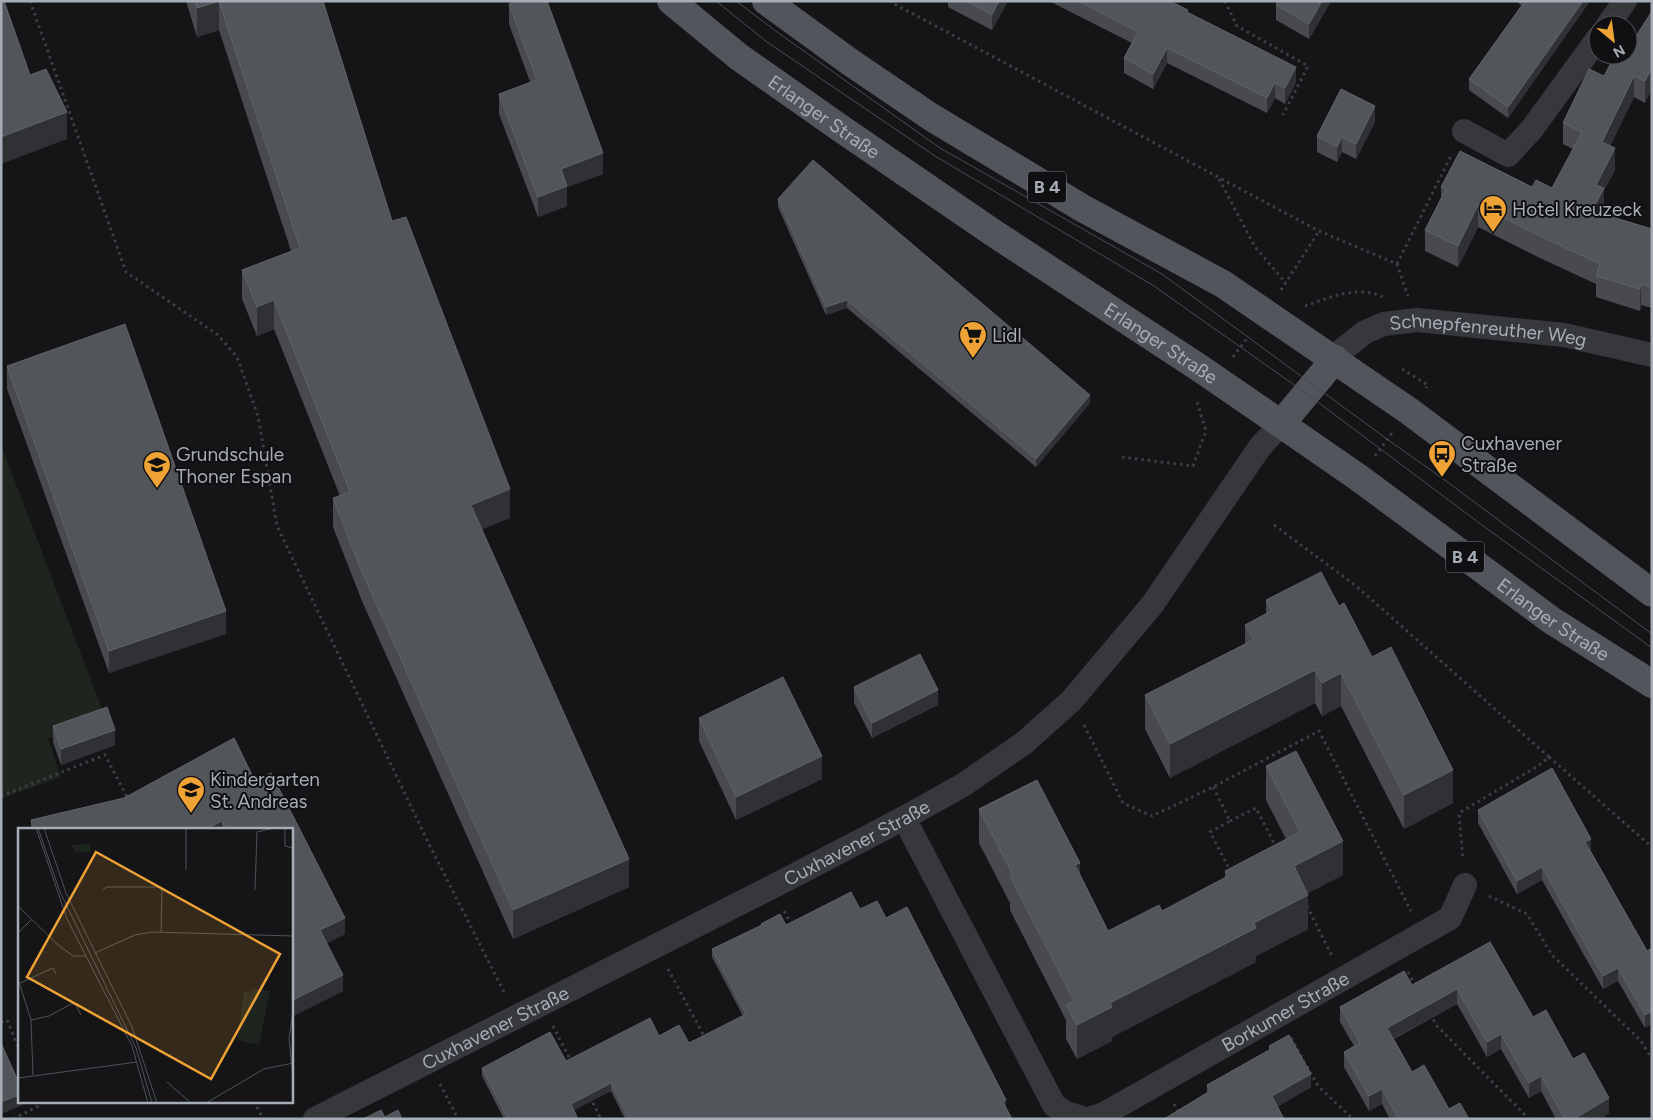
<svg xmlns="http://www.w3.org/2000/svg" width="1653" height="1120" viewBox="0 0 1653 1120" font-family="Figtree,sans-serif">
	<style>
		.green { fill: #1d251e }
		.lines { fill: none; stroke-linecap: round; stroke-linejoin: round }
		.path { stroke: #3c3f43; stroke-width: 3; stroke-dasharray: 2.5 4; stroke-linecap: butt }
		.minor { stroke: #36383c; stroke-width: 24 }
		.primary { stroke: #52555b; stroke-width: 28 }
		.tram { stroke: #494c51; stroke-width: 1 }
		.wall { fill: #484a4f }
		.shaded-wall { fill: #2f3134 }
		.building { fill: #52555a; stroke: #606369 }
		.labels { text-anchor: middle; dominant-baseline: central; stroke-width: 4; stroke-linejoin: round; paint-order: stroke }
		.shield { fill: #101012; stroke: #7a7e86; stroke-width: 1 }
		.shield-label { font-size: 18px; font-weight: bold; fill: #a7adb7 }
		.street-label { font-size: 19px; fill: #a7adb7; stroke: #101012 }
		.poi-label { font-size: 19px; fill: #a7adb7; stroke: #101012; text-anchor: start }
		.inset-road { fill: none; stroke: #4f5257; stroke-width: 1 }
		.view { fill: #efa336; fill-opacity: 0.15; stroke: #efa336; stroke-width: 2.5 }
		.inset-edge { fill: none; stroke: #a7adb7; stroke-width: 2.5 }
	</style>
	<rect width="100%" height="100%" fill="#151517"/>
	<!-- green -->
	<path class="green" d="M 1,445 L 105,717 L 48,739 L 61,777 L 1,799 Z"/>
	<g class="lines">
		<!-- path -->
		<path class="path" d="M 30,1 L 126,272 L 218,335 L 237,357 L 258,416 L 277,526 L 428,842 L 505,994
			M 889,1 L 1319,231 L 1397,264 L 1408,296
			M 1225,1 L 1237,26 L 1308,66 L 1283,115
			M 1219,179 L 1255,247 L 1286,283
			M 1397,264 L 1452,154
			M 1281,290 L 1319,231
			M 1305,306 C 1330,297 1358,285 1383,297
			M 1233,357 L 1249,336
			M 1402,369 L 1428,385 L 1426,388
			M 1375,456 L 1392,433
			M 1122,457 L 1193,466 L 1206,431 L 1197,402
			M 1274,525 L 1355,585 L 1549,757 L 1538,766 L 1459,813 L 1463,860
			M 1084,725 L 1123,803 L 1152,816 L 1213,787 L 1319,731 L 1411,911
			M 1549,757 L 1652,847
			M 1213,787 L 1230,821 L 1210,832 L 1230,870
			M 1,796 L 105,755 L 128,799
			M 1230,821 L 1256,808 L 1276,847
			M 1489,896 L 1527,914 L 1552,955 L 1641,1041 L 1652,1059
			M 1307,906 L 1332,956
			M 784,911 L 792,925
			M 668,969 L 705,1038
			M 1408,972 L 1416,987
			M 1430,1014 L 1437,1026 L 1529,1119
			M 1,1022 L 7,1020 L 19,1049
			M 553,1026 L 572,1063
			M 1291,1038 L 1318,1086 L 1353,1119
			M 440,1084 L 458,1119
			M 590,1097 L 601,1119
			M 254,1101 L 263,1119
			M 1174,1104 L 1183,1119
			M 13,1119 L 41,1105
			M 1650,1119 L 1652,1118"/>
		<!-- minor -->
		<g class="minor">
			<path d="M 1608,25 L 1625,1"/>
			<path d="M 1464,131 L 1508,155 L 1532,129 L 1598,38"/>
			<path id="s1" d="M 1335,359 L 1341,351 L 1365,332 L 1384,324 L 1417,320 L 1564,335 L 1652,355"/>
			<path d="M 904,818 L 1054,1105 L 1066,1113 L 1085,1119"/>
			<path id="s2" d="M 315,1119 L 772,887 L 904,818 L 963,785 L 1024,743 L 1071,701 L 1152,605 L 1260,447 L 1281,424"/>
			<path id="s3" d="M 1088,1119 L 1104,1114 L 1450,918 L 1465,885"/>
		</g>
		<!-- primary -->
		<g class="primary">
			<path id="s4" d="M 671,1 L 739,57 L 843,130 L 995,234 L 1198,367 L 1281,424 L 1359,478 L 1551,620 L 1652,684"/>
			<path d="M 766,1 L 850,62 L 931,117 L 1084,209 L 1223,284 L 1409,411 L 1652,593"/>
			<path d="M 1281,424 L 1335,359"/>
		</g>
		<!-- tram -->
		<path class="tram" d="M 716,1 L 767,42 L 935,156 L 1154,286 L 1307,394 L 1486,528 L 1652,648
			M 736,1 L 777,32 L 940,148 L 1162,274 L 1391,442 L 1442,478 L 1652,634"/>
	</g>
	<!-- wall -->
	<path class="wall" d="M 186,1 L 323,1 L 392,221 L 510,518 L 482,529 L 629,887 L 513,939 L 362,601 L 333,527 L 333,498 L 340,496 L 274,329 L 257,336 L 242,299 L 242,270 L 291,251 L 219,30 L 197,37 Z
		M 948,1 L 1008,1 L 992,30 L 948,7 Z
		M 1049,1 L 1170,1 L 1296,82 L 1285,104 L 1275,98 L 1267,113 L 1167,63 L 1153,89 L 1124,73 L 1124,58 L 1132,43 Z
		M 1331,1 L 1309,39 L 1276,20 L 1276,5 Z
		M 1516,1 L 1590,1 L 1508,118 L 1469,90 L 1469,79 L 1522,6 Z
		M 509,4 L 603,174 L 567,187 L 567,206 L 538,217 L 499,114 L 499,94 L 530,82 L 509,24 Z
		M 1652,11 L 1645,103 L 1634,97 L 1610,146 L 1615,170 L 1604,190 L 1604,210 L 1602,214 L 1652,229 L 1652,308 L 1641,305 L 1640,311 L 1596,297 L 1596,284 L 1540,258 L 1478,227 L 1458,267 L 1425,251 L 1425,230 L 1441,198 L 1441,187 L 1532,187 L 1552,188 L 1573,149 L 1563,144 L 1563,123 L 1604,76 L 1633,41 Z
		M 1375,122 L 1356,159 L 1342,152 L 1337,162 L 1317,152 L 1317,136 Z
		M 778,199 L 1090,403 L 1036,467 L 847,308 L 826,315 L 778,207 Z
		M 7,366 L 226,634 L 109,673 L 7,389 Z
		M 1266,600 L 1339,606 L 1372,657 L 1453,803 L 1404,829 L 1341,706 L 1322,716 L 1315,703 L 1170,778 L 1145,729 L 1145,695 L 1245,644 L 1245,625 L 1266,614 Z
		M 854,687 L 938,705 L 872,738 L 854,703 Z
		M 699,718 L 822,779 L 736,820 L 699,741 Z
		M 53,726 L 115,745 L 61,765 L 53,742 Z
		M 234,738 L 255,781 L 271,773 L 345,918 L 345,934 L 327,943 L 343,975 L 343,991 L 291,1017 L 291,829 L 31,829 L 31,820 L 124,798 Z
		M 1266,766 L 1343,875 L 1308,893 L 1308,929 L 1256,956 L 1256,962 L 1112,1037 L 1112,1041 L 1077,1059 L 1066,1039 L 1066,1020 L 1010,910 L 1010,903 L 979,843 L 979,809 L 1080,874 L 1108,931 L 1162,911 L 1225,878 L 1225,871 L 1286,839 L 1266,800 Z
		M 1478,810 L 1591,851 L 1647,951 L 1652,948 L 1652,1024 L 1645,1028 L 1618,981 L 1603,989 L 1542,880 L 1517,894 L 1478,823 Z
		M 860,909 L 886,918 L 1006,1108 L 1012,1119 L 625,1119 L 611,1091 L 574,1110 L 578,1119 L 504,1119 L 482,1076 L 482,1068 L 566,1061 L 659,1036 L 689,1043 L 743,1016 L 712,957 L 712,949 L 761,926 L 761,924 L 786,925 Z
		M 1490,942 L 1533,1017 L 1573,1059 L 1609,1113 L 1600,1119 L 1556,1119 L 1541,1091 L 1529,1098 L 1501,1049 L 1487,1057 L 1457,1004 L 1394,1039 L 1412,1072 L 1449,1109 L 1469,1119 L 1390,1119 L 1382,1104 L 1369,1111 L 1344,1067 L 1344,1052 L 1354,1046 L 1340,1022 L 1340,1007 L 1412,985 Z
		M 1269,1046 L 1311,1087 L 1277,1107 L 1207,1093 L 1207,1085 L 1269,1050 Z"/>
	<!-- shaded-wall -->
	<path class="shaded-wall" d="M 219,1 L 219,30 L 197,37 L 197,8 Z
		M 999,1 L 1008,1 L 992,30 L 992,15 Z
		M 1322,1 L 1331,1 L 1309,39 L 1309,24 Z
		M 1583,1 L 1590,1 L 1508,118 L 1508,107 Z
		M 1167,48 L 1167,63 L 1153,89 L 1153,74 Z
		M 1296,67 L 1296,82 L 1285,104 L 1285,88 Z
		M 1652,68 L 1652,89 L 1645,103 L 1645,81 Z
		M 1634,76 L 1634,97 L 1602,163 L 1602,142 Z
		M 1275,83 L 1275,98 L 1267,113 L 1267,98 Z
		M 1375,106 L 1375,122 L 1356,159 L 1356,144 Z
		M 67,112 L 67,139 L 1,164 L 1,137 Z
		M 1342,137 L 1342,152 L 1337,162 L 1337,147 Z
		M 1615,148 L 1615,170 L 1604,190 L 1604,210 L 1592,232 L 1592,211 L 1596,185 Z
		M 603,153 L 603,174 L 567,187 L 567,206 L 538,217 L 538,197 L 561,169 Z
		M 1478,205 L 1478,227 L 1458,267 L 1458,246 Z
		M 1641,284 L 1641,305 L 1640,311 L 1640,289 Z
		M 274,300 L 274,329 L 257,336 L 257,307 Z
		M 847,300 L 847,308 L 826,315 L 826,307 Z
		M 1090,395 L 1090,403 L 1036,467 L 1036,459 Z
		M 510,489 L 510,518 L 471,534 L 471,505 Z
		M 226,611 L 226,634 L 109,673 L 109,651 Z
		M 1315,670 L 1315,703 L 1170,778 L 1170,744 Z
		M 1341,673 L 1341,706 L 1322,716 L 1322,683 Z
		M 938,690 L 938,705 L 872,738 L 872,723 Z
		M 115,730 L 115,745 L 61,765 L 61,749 Z
		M 822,756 L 822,779 L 736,820 L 736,797 Z
		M 1453,770 L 1453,803 L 1404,829 L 1404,795 Z
		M 222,821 L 222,829 L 206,829 Z
		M 1591,839 L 1591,852 L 1585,842 Z
		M 1343,841 L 1343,875 L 1294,900 L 1294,866 Z
		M 629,859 L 629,887 L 513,939 L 513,910 Z
		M 1080,863 L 1080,897 L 1075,865 Z
		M 1542,867 L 1542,880 L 1517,894 L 1517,881 Z
		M 1308,895 L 1308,929 L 1256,956 L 1256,962 L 1112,1037 L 1112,1041 L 1077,1059 L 1077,1025 L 1110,1003 L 1254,923 Z
		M 345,918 L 345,934 L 320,946 L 320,930 Z
		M 1618,968 L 1618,981 L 1603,989 L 1603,976 Z
		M 343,975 L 343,991 L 291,1017 L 291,1001 Z
		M 1457,989 L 1457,1004 L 1387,1042 L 1387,1028 Z
		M 1652,1011 L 1652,1024 L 1645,1028 L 1645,1015 Z
		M 1501,1034 L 1501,1049 L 1487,1057 L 1487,1042 Z
		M 1311,1074 L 1311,1087 L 1272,1110 L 1272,1096 Z
		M 1541,1076 L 1541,1091 L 1529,1098 L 1529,1083 Z
		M 611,1083 L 611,1091 L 571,1112 L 571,1104 Z
		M 1382,1089 L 1382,1104 L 1369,1111 L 1369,1096 Z
		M 19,1095 L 19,1101 L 23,1101 L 23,1105 L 1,1114 L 1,1102 Z
		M 1609,1098 L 1609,1113 L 1600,1119 L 1574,1119 Z
		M 1006,1100 L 1006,1108 L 1003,1102 Z"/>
	<!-- building -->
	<path class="building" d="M 1,1 L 4,1 L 30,75 L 46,69 L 67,112 L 1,137 Z
		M 195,1 L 219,1 L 197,8 Z
		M 219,1 L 323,1 L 392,221 L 406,217 L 510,489 L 471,505 L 629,859 L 513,910 L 362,572 L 333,498 L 350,492 L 274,300 L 257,307 L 242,270 L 300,248 Z
		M 516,1 L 547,1 L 603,153 L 561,169 L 567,186 L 538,197 L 499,94 L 537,80 L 509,4 Z
		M 967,1 L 999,1 L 992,15 Z
		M 1079,1 L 1170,1 L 1188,10 L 1187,12 L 1296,67 L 1285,88 L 1275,83 L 1267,98 L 1167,48 L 1153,74 L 1124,58 L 1138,32 Z
		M 1278,1 L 1322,1 L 1309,24 L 1276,5 Z
		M 1525,1 L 1583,1 L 1508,107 L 1469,79 Z
		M 1652,11 L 1652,68 L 1645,81 L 1634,76 L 1602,142 L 1615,148 L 1596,185 L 1604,188 L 1592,211 L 1652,229 L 1652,287 L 1641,284 L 1640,289 L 1596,276 L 1600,264 L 1540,236 L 1478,205 L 1458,246 L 1425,230 L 1446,189 L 1441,187 L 1460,151 L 1532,187 L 1536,180 L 1552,188 L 1582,132 L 1563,123 L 1589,69 L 1604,76 L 1615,55 L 1628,55 L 1628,38 L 1633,41 Z
		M 1341,89 L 1375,106 L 1356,144 L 1342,137 L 1337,147 L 1317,136 Z
		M 813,160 L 1090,395 L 1036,459 L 847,300 L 826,307 L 778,199 Z
		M 125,324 L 226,611 L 109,651 L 7,366 Z
		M 1321,572 L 1339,606 L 1344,603 L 1372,657 L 1391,647 L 1453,770 L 1404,795 L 1341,673 L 1322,683 L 1315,670 L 1170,744 L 1145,695 L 1253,640 L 1245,625 L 1271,611 L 1266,600 Z
		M 920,654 L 938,690 L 872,723 L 854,687 Z
		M 783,677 L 822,756 L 736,797 L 699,718 Z
		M 107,707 L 115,730 L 61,749 L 53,726 Z
		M 234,738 L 255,781 L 271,773 L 345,918 L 320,930 L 343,975 L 291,1001 L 291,829 L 226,829 L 222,821 L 206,829 L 33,829 L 31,820 L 124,798 Z
		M 1296,751 L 1343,841 L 1294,866 L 1308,895 L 1254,923 L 1256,928 L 1110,1003 L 1112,1007 L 1077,1025 L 1066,1005 L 1074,1001 L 1010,876 L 1013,875 L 979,809 L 1037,780 L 1080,863 L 1075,865 L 1108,931 L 1159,905 L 1162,911 L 1228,876 L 1225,871 L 1300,832 L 1266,766 Z
		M 1552,768 L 1591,839 L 1585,842 L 1647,951 L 1652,948 L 1652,1011 L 1645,1015 L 1618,968 L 1603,976 L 1542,867 L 1517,881 L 1478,810 Z
		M 851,892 L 860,909 L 877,901 L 886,918 L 907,907 L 1006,1100 L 1003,1102 L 1012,1119 L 629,1119 L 611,1083 L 571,1104 L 578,1119 L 508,1119 L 482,1068 L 550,1032 L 566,1061 L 650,1018 L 659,1036 L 679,1025 L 689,1043 L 746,1014 L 712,949 L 762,925 L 761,924 L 780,914 L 786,925 Z
		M 1490,942 L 1533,1017 L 1546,1010 L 1573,1059 L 1584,1053 L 1609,1098 L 1574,1119 L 1565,1119 L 1541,1076 L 1529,1083 L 1501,1034 L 1487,1042 L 1457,989 L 1387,1028 L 1412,1072 L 1424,1065 L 1449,1109 L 1460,1103 L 1469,1119 L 1399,1119 L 1382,1089 L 1369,1096 L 1344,1052 L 1360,1043 L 1340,1007 L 1404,971 L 1412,985 Z
		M 1289,1035 L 1311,1074 L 1272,1096 L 1284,1119 L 1164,1119 L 1210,1091 L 1207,1085 L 1271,1049 L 1269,1046 Z
		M 1,1043 L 19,1083 L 19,1095 L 1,1102 Z
		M 381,1110 L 385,1117 L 398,1110 L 402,1119 L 363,1119 Z"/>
	<!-- icons -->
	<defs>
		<symbol id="hotel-pin" viewBox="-11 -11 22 30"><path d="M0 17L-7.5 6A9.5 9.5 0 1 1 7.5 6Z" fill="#efa336" stroke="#101012"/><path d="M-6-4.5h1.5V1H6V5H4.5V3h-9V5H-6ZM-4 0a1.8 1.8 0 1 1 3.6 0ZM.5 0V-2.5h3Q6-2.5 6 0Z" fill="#111"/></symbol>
		<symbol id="supermarket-pin" viewBox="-11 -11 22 30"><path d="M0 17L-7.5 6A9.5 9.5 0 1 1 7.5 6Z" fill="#efa336" stroke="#101012"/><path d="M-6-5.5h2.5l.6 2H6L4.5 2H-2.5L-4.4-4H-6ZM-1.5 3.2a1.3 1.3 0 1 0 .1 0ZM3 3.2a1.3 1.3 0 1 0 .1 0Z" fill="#111"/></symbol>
		<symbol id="bus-pin" viewBox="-11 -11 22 30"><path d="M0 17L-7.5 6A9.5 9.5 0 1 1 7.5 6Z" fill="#efa336" stroke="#101012"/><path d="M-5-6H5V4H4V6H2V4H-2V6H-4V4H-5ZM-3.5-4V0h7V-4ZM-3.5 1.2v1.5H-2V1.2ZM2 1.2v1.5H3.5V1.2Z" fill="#111"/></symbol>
		<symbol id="school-pin" viewBox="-11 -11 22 30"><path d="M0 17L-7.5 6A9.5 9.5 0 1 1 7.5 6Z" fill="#efa336" stroke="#101012"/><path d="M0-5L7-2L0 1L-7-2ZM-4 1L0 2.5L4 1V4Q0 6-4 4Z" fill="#111"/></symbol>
	</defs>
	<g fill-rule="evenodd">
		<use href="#hotel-pin" x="1477" y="193" width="32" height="43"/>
		<use href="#supermarket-pin" x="957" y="319" width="32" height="43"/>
		<use href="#bus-pin" x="1426" y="438" width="32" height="43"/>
		<use href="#school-pin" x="141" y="449" width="32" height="43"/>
		<use href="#school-pin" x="175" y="774" width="32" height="43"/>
	</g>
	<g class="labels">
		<!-- shield labels -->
		<g class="shield">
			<rect x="1028" y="171.5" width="38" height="31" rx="4"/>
			<rect x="1446" y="541.5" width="38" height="31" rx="4"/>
		</g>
		<g class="shield-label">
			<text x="1047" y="187">B 4</text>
			<text x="1465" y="557">B 4</text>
		</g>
		<!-- street labels -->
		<g class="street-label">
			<text stroke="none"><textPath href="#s4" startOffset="192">Erlanger Straße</textPath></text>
			<text stroke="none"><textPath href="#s1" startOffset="166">Schnepfenreuther Weg</textPath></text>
			<text stroke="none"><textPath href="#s4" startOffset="598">Erlanger Straße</textPath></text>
			<text stroke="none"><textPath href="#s4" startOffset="1078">Erlanger Straße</textPath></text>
			<text stroke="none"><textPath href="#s2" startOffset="608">Cuxhavener Straße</textPath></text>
			<text stroke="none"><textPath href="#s3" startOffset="225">Borkumer Straße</textPath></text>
			<text stroke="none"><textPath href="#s2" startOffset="202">Cuxhavener Straße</textPath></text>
		</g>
		<!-- poi labels -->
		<g class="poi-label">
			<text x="1512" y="209">Hotel Kreuzeck</text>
			<text x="992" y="335">Lidl</text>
			<text x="1461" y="443">Cuxhavener<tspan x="1461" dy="22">Straße</tspan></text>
			<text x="176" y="454">Grundschule<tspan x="176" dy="22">Thoner Espan</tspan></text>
			<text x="210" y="779">Kindergarten<tspan x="210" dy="22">St. Andreas</tspan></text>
		</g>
	</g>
	<!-- overview -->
	<g transform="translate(18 828)">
		<rect width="275" height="275" fill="#151517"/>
		<path d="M 72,16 L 72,24 L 58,24 L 53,17 ZM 234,160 L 252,163 L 241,217 L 219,212 L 226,164 L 233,165 Z" fill="#1d251e"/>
		<path class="inset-road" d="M 18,0 L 49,91 L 114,218 L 130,275M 20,0 L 42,64 L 118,220 L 134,275M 26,0 L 48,65 L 114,199 L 139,275M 267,0 L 267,18 L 275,20M 168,42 L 168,0M 85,62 L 88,59 L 141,59 L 144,63 L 143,104M 237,62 L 239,4 L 256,0M 0,78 L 40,117 L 55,128 L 67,128M 0,105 L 13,92M 77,125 L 117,107 L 134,104 L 275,108M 0,151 L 13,192 L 15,247M 2,155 L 35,140 L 38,146M 275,184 L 271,211 L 275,248M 13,192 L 31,188 L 53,176 L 57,176 L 63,187M 0,250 L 119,234M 149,254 L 173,275M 188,275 L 246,241 L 275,235"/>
		<path class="view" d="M 78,24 L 262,126 L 193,251 L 9,149 Z"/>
		<rect width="275" height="275" class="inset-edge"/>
	</g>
	<!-- border -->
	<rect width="1653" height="1120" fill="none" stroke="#a7adb7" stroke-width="5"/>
	<!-- north arrow -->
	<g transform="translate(1613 40) rotate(151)"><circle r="24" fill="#101012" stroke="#4c4f54"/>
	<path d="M0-4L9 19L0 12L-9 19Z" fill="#efa336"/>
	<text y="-8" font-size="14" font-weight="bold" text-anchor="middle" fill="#a7adb7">N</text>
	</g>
</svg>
